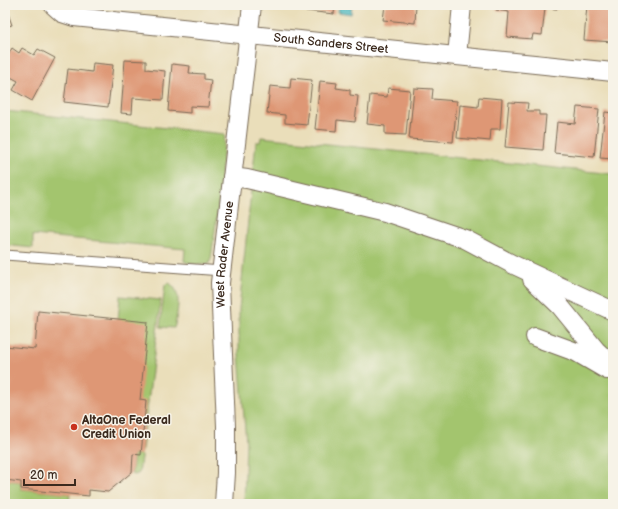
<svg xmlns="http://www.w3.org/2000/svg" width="618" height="509" viewBox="0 0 618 509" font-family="'Balsamiq Sans',sans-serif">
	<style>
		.green { fill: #a3c56e; stroke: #6f7846 }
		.water { fill: #48b7be; stroke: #42706e }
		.building { fill: #de9775 }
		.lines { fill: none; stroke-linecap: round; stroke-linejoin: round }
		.lane-casing { stroke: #786955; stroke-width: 11 }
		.street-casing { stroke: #786955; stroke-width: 20 }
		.lane { stroke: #fff; stroke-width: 9 }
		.street { stroke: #fff; stroke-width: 18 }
		.poi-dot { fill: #c8321e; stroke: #f7f3e8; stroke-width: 1.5 }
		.labels { text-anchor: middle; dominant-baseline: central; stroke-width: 3; stroke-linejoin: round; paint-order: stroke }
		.street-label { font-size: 12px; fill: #3b2a1e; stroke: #f7f3e8 }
		.poi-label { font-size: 12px; font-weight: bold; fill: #3b2a1e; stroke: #f7f3e8; text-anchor: start }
	</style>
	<rect width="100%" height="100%" fill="#f7f3e8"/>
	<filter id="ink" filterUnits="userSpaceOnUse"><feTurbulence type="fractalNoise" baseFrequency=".025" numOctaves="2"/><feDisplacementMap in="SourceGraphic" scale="8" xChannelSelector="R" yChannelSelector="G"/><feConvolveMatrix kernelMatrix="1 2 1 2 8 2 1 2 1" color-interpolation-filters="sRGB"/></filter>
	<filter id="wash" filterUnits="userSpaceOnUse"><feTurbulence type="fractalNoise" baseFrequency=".012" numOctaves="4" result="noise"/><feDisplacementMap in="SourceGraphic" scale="16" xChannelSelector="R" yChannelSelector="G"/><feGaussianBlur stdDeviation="0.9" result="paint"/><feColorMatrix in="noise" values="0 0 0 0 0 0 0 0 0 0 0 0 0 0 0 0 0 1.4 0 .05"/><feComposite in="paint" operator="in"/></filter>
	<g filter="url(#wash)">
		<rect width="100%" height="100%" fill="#eadeba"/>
		<!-- green -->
		<path class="green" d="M 5,111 L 225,134 L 217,216 L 211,259 C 210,261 210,263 208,264 C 203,266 188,264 184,261 L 185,249 L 33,235 L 33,248 L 5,245 Z
			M 261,137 L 613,174 L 613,504 L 244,504 L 246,442 L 239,355 L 239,309 L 256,142 L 260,142 Z
			M 169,283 C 183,291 177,312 175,325 L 174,328 L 160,327 L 165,285 Z
			M 120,296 L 161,300 L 139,473 L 135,475 L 131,474 L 132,472 L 134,454 L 139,455 L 137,402 L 118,322 Z
			M 5,480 L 21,482 L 21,489 L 70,494 L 69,504 L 5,504 Z"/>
		<!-- water -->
		<path class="water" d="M 339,5 L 352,5 L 351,14 L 338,12 Z"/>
		<g id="blocks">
			<!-- building -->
			<path class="building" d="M 5,5 L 12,25 L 5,27 Z
				M 297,5 L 335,5 L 334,14 L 297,10 Z
				M 385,5 L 416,5 L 415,23 L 383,20 Z
				M 497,5 L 557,5 L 557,9 L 545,8 L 542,35 L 533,34 L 532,39 L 507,37 L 509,12 L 496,10 Z
				M 587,5 L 613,5 L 613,42 L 584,40 Z
				M 12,48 L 19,53 L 22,48 L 34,55 L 38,49 L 55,58 L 32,101 L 13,90 L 18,81 L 5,74 L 5,61 Z
				M 125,60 L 146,61 L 146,69 L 165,71 L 163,100 L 133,98 L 132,114 L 121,113 Z
				M 93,63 L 113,65 L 108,107 L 64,102 L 68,69 L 92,72 Z
				M 172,64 L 190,66 L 189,73 L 204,74 L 204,79 L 211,80 L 208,107 L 190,106 L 190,113 L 168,111 Z
				M 291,78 L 312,80 L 307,125 L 285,123 L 285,115 L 267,113 L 270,86 L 290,88 Z
				M 320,81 L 337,83 L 336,88 L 350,90 L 350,95 L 358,96 L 355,122 L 337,120 L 336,131 L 315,129 Z
				M 388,88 L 410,90 L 406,135 L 385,134 L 385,126 L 367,124 L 370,95 L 387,97 Z
				M 414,88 L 433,89 L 432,99 L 457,101 L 453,142 L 409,139 Z
				M 479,97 L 502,99 L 500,129 L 491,129 L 490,141 L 457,138 L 460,105 L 478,107 Z
				M 509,102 L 528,103 L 527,111 L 539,111 L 539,115 L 546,115 L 543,150 L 505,147 Z
				M 577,107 L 599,109 L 594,157 L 554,153 L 557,122 L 575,124 Z
				M 605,112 L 613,113 L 613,159 L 600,158 Z
				M 38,311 L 148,322 L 140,400 L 146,401 L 141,455 L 133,454 L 132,472 L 108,492 L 89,490 L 89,496 L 21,489 L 21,482 L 5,480 L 5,346 L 35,349 Z"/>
		</g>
	</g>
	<g filter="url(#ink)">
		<use href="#blocks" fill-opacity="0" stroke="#786955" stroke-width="1"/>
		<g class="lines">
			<defs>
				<path id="lane" d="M 5,255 L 222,271"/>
				<g id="street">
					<path id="s1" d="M 53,5 L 62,13 L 74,17 L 613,72"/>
					<path d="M 457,56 L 462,5"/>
					<path d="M 232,177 L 247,179 L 385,212 L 465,239 L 512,264 L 613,311"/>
					<path d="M 532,279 L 560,306 L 596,350 L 613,366"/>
					<path d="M 535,337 L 576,352 L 607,370"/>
					<path id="s2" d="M 224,504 L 226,473 L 226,426 L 220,283 L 252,5"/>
				</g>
			</defs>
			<!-- lane casing -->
			<use href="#lane" class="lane-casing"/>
			<!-- street casing -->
			<use href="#street" class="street-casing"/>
			<!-- lane -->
			<use href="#lane" class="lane"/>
			<!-- street -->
			<use href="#street" class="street"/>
		</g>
	</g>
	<!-- markers -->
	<circle class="poi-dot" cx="74" cy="427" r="4"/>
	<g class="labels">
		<!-- street labels -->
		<g class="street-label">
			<text stroke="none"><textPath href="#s1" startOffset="283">South Sanders Street</textPath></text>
			<text stroke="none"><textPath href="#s2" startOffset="250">West Rader Avenue</textPath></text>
		</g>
		<!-- poi labels -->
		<g class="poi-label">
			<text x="82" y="420">AltaOne Federal<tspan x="82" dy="14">Credit Union</tspan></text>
		</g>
	</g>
	<!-- margin -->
	<rect width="618" height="509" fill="none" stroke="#f7f3e8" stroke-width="20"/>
	<!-- scale -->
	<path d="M24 479v6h51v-6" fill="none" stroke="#3b2a1e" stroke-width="2"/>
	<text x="30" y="479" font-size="12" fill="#3b2a1e" stroke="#f7f3e8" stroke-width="3" paint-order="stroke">20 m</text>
</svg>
